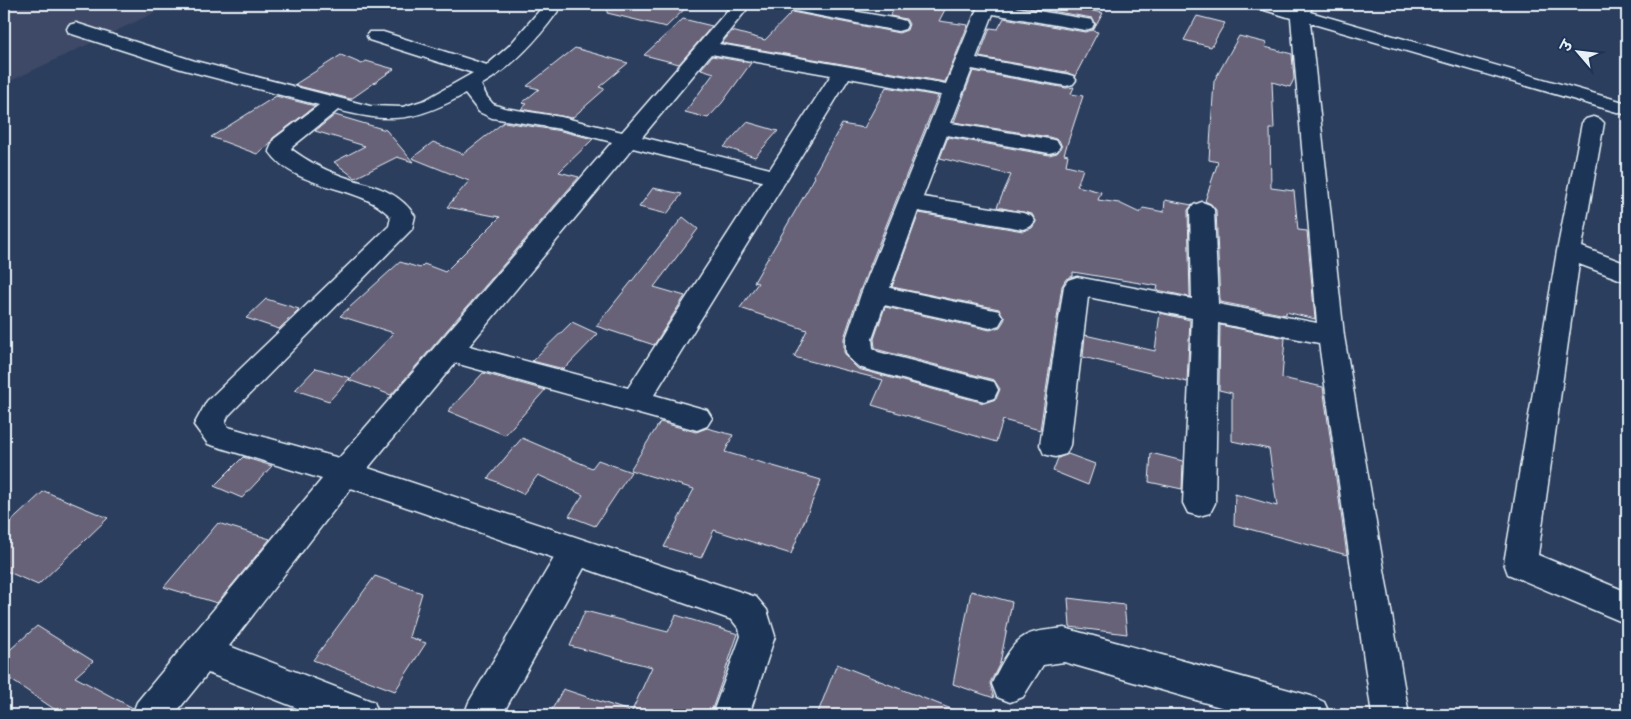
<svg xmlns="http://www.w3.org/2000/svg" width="1631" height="719" viewBox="0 0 1631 719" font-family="Mali,'Playpen Sans Deva',sans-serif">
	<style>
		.built { fill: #3e4966 }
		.building { fill: #686278; stroke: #e8f1f8 }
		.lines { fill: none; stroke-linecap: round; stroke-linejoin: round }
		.minor-casing { stroke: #e8f1f8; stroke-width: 3 }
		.minor { fill: #1d3557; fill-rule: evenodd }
	</style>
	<rect width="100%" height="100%" fill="#2c3e5e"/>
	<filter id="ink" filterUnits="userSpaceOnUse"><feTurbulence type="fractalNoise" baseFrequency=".02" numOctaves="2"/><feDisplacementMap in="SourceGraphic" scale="10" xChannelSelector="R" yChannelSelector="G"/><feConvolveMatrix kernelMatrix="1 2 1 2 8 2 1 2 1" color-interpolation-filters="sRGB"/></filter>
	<g filter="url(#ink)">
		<!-- built -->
		<path class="built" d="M 4,4 L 173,4 L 4,84 Z"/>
		<!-- building -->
		<path class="building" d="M 608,4 L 690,4 L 666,27 L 607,13 Z
			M 897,4 L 948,4 L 939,21 L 968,25 L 945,82 L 722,43 L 732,31 L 765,40 L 792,12 L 899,33 L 907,30 L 909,24 L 906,19 L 890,16 Z
			M 1012,4 L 1057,4 L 1103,13 L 1093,31 L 1098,32 L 1075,76 L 1066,72 L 979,57 L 990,28 L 998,29 L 1004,18 L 1085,32 L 1093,30 L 1096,25 L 1092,18 Z
			M 1197,16 L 1225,23 L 1211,47 L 1184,40 Z
			M 683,19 L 712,26 L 679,64 L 644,55 Z
			M 1239,36 L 1267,43 L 1265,47 L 1292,54 L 1294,79 L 1290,87 L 1272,82 L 1274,129 L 1270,129 L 1271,188 L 1294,191 L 1298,230 L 1307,231 L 1315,319 L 1286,312 L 1286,315 L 1220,302 L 1216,210 L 1211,204 L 1205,201 L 1218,162 L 1209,160 L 1214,81 Z
			M 575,48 L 628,63 L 599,87 L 605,89 L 572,118 L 521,109 L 527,104 L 522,103 L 539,89 L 527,86 Z
			M 341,55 L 362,64 L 366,61 L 394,69 L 351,99 L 294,85 Z
			M 712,56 L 751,63 L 722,103 L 708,118 L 685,112 L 714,73 L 701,69 Z
			M 973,71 L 1066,88 L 1074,87 L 1071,94 L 1083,96 L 1064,154 L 1068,155 L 1066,165 L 1083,169 L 1077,186 L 1101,192 L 1098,200 L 1119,203 L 1140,213 L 1143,208 L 1164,212 L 1165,200 L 1192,205 L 1188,210 L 1190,297 L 1157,290 L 1158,286 L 1073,272 L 1073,276 L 1066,279 L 1062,286 L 1040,430 L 1003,420 L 996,442 L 872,405 L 883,380 L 794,357 L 807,330 L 740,308 L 758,283 L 754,282 L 815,177 L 813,176 L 842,124 L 864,128 L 886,87 L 938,96 L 859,293 L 844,338 L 844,352 L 849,360 L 858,369 L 984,403 L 996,399 L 1000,389 L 994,380 L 879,350 L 875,347 L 874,339 L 885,307 L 990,330 L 1000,327 L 1005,319 L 999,309 L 892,287 L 919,213 L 1023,231 L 1032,228 L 1036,222 L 1032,214 L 997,207 L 1011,175 L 940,158 L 948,137 L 1049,155 L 1057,153 L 1062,147 L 1059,140 L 1049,137 L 954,122 Z
			M 276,96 L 315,106 L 273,138 L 269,145 L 257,154 L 211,137 Z
			M 335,115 L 386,130 L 413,162 L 397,157 L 355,178 L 334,162 L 365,146 L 315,131 Z
			M 504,122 L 561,131 L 593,139 L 559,172 L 579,177 L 391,395 L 349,380 L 394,333 L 340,316 L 400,262 L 420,268 L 424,264 L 445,272 L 500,217 L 447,207 L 469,181 L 412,158 L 433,142 L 463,154 Z
			M 747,122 L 778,131 L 755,157 L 724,147 Z
			M 653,188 L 682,194 L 667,214 L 639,207 Z
			M 683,217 L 698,229 L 654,287 L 685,296 L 654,345 L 596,326 Z
			M 266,299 L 299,309 L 279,329 L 246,318 Z
			M 1160,313 L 1190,320 L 1187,382 L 1083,357 L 1085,335 L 1155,351 Z
			M 572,322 L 598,334 L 564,369 L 532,361 Z
			M 1220,325 L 1285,338 L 1282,378 L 1323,387 L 1347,555 L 1234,525 L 1235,494 L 1277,506 L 1269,449 L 1232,441 L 1232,393 L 1219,390 Z
			M 316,368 L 350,378 L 329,401 L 295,390 Z
			M 483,373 L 545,390 L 505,435 L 448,411 Z
			M 660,422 L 696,432 L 707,428 L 733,435 L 725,452 L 821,480 L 791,554 L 714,530 L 701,558 L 664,547 L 694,489 L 630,470 Z
			M 522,438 L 592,468 L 598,460 L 631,472 L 595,526 L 569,516 L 583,495 L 538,475 L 523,494 L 488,478 Z
			M 1151,453 L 1183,461 L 1182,489 L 1149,482 Z
			M 1068,454 L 1095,464 L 1088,485 L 1053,471 L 1058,458 Z
			M 243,457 L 272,466 L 242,498 L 214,486 Z
			M 44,491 L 108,518 L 38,585 L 4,570 L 4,528 Z
			M 218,523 L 270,539 L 217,603 L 164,587 Z
			M 375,576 L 422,593 L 409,637 L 426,643 L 395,691 L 313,660 Z
			M 971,591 L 1012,602 L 1000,663 L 990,683 L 994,698 L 953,684 Z
			M 1068,598 L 1124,605 L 1127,634 L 1070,627 Z
			M 585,611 L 668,632 L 676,615 L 738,634 L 710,715 L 630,715 L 652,667 L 570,646 Z
			M 37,626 L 93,661 L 75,677 L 133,708 L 130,715 L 63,715 L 4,675 L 4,655 Z
			M 837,664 L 964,714 L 964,715 L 817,715 Z
			M 563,689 L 629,711 L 628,715 L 549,715 Z"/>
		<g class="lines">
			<defs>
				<path id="minor" d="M 545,4 L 563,4 C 541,36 515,66 481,85 L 487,97 L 493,104 L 504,108 L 561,117 L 622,132 L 733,4 L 751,4 L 719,44 L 946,84 L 979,4 L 997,4 L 1092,20 L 1094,24 L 1092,28 L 1085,30 L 993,14 L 976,58 L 1066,74 L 1073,76 L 1076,80 L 1073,84 L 1066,86 L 972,69 L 951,123 L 1049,139 L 1057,141 L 1060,146 L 1057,151 L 1049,153 L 947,135 L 923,197 L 1023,213 L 1031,216 L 1035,221 L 1031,226 L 1023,229 L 918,211 L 890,288 L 999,311 L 1003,318 L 999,325 L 990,328 L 884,305 L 872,339 L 873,348 L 878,352 L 994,382 L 998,390 L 994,398 L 984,401 L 869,370 L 859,367 L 850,359 L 846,352 L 846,339 L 861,294 L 941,95 L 849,78 L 654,395 L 707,410 L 712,418 L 707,426 L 697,430 L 455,363 L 368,468 L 756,597 L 767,610 L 775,636 L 749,715 L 712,715 L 741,636 L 739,629 L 732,620 L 584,568 L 502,715 L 464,715 L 469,702 L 554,558 L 351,488 L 229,646 L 374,702 L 379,715 L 315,715 L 208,673 L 174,715 L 132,715 L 137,702 L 322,479 L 208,444 L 194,425 L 207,401 L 389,226 L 391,217 C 359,182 298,193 269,151 L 274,139 L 319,105 L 181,69 L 69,33 L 67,29 L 69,25 L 76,23 L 195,61 L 370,106 L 403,107 L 425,100 L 473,73 L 369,40 L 367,36 L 369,32 L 383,32 L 487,65 L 509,46 ZM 711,54 L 831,75 L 770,169 L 642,137 ZM 465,94 L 479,112 L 492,118 L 561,129 L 612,142 L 339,458 L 228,427 L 225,423 L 228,416 L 412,229 L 415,216 C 396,187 368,186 339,175 C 322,169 306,160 291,149 L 292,147 L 338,110 C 392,124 416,121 465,94 ZM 633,148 L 762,181 L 628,388 L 469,346 Z
					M 776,4 L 813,4 L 898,19 L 905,21 L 907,25 L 905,29 L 898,31 L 785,9 L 779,8 Z
					M 1255,4 L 1283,4 L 1295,7 L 1297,4 L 1313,4 L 1310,12 L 1627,103 L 1627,115 L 1310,23 L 1344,336 L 1409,715 L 1372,715 L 1319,343 L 1218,323 L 1215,503 L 1210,513 L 1199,516 L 1188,513 L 1183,503 L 1192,318 L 1088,297 L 1070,445 L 1066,454 L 1055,457 L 1044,454 L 1040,445 L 1064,286 L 1068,280 L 1077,277 L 1192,299 L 1190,210 L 1194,205 L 1202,202 L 1210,205 L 1214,210 L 1218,304 L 1317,323 L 1291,18 L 1258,8 Z
					M 1593,117 L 1600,119 L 1604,123 L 1582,247 L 1627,264 L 1627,282 L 1579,264 L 1538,555 L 1627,592 L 1627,624 L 1508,574 L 1504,563 L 1557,251 L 1582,123 L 1586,119 Z
					M 1064,628 L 1311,696 L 1324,702 L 1330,715 L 1248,715 L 1064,662 L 1043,665 L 1023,697 L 1010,702 L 997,697 L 992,684 C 997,672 1011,644 1022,638 C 1033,630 1051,630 1064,628 Z"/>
			</defs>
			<!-- minor casing -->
			<use href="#minor" class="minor-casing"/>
			<!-- minor -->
			<use href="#minor" class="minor"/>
		</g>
	</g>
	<!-- margin -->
	<rect width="1631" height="719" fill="none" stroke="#1d3557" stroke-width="20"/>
	<rect x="10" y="10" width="1611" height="699" fill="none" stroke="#e8f1f8" stroke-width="2" filter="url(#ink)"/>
	<!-- north arrow -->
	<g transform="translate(1578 52) rotate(298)" stroke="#1d3557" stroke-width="4" paint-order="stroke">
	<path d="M0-4L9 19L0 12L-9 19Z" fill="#e8f1f8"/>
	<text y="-8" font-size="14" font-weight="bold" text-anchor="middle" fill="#e8f1f8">उ</text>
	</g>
</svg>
